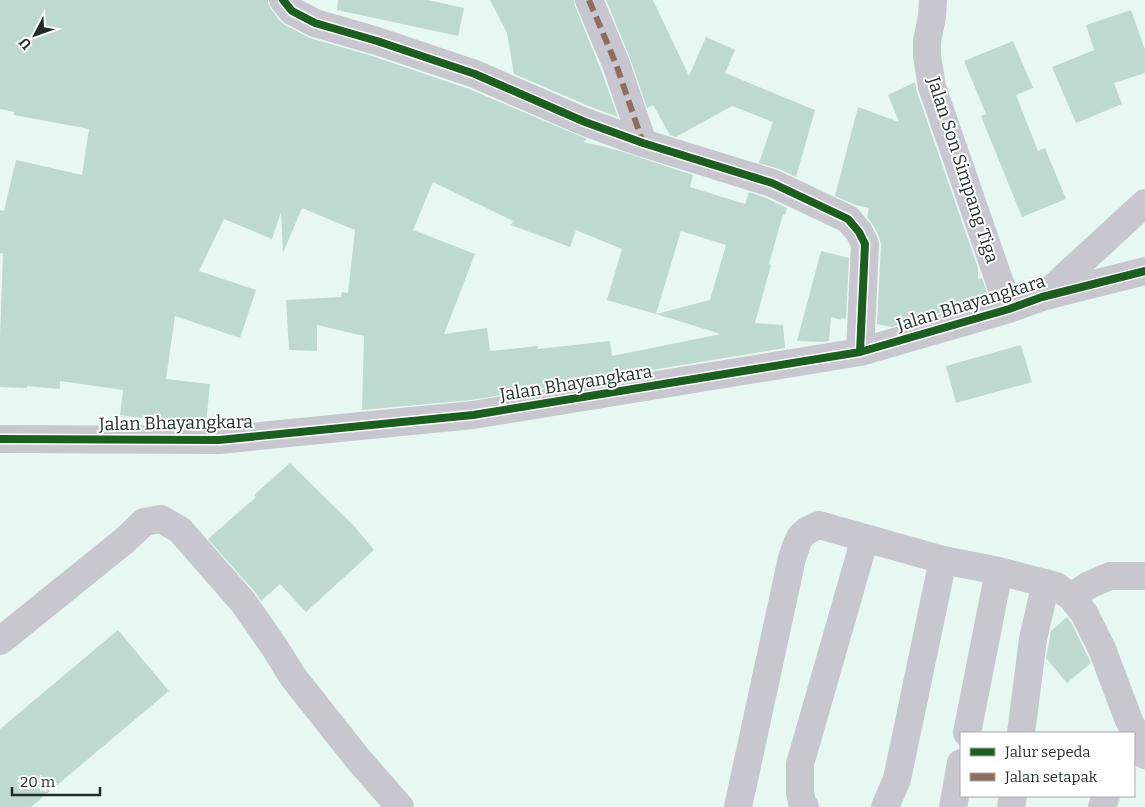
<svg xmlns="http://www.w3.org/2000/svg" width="1145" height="807" viewBox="0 0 1145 807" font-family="Bitter,serif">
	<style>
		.building { fill: #bdd9d0; fill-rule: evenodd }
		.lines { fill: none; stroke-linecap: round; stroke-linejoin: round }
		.minor { stroke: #c8c6ce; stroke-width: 28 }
		.quiet { stroke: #8d6e63; stroke-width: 6; stroke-dasharray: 12 6; stroke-linecap: butt }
		.cycleway-casing { stroke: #fff; stroke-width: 11 }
		.cycleway { stroke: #1b5e20; stroke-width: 8 }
		.labels { text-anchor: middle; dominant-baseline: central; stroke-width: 4; stroke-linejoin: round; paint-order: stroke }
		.street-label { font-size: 18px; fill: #1f2d29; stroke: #fff }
	</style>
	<rect width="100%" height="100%" fill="#e7f8f2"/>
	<!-- building -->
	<path class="building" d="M 0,0 L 268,0 L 268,3 L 271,9 L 280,21 L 285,25 L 310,38 L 372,56 L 469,89 L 587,139 L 583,142 L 617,150 L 693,175 L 690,187 L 745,204 L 749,192 L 766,198 L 787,208 L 785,215 L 783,214 L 769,264 L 771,265 L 755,323 L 783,325 L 785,348 L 471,400 L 362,410 L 364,336 L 317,325 L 317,351 L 289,350 L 286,300 L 341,297 L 342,292 L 348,293 L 355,230 L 302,208 L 283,253 L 281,212 L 272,239 L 224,219 L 199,271 L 256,290 L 240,338 L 175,316 L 166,379 L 210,384 L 206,424 L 170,424 L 170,422 L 120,415 L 123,390 L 60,381 L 60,389 L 27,386 L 27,388 L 0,387 L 0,335 L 3,254 L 0,253 L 0,210 L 4,211 L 16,160 L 82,175 L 89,129 L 14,115 L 14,112 L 0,109 ZM 433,182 L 513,221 L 511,225 L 570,247 L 576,230 L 622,249 L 607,300 L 656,314 L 681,231 L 726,245 L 710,300 L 656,314 L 721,334 L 612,356 L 610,341 L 538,349 L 538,346 L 490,351 L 487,328 L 444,334 L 475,254 L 413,230 Z
		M 338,0 L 428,0 L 464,8 L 458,36 L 337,10 Z
		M 490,0 L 574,0 L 575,6 L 601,70 L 618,117 L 591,107 L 514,74 L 507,33 Z
		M 606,0 L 653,0 L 689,76 L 706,37 L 735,50 L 725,73 L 815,110 L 796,177 L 779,169 L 759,163 L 773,122 L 732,106 L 676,137 L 670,135 L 653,105 L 647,108 L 630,58 Z
		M 1131,10 L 1145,50 L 1145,73 L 1114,83 L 1122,104 L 1076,123 L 1052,67 L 1094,50 L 1086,25 Z
		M 1013,41 L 1033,88 L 1016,95 L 1038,151 L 1045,148 L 1066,199 L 1022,217 L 981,116 L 986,114 L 964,61 Z
		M 915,82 L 917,92 L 978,268 L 978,279 L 982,278 L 989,299 L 971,304 L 954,304 L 954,309 L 920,318 L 907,320 L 907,322 L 892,327 L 877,324 L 881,245 L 879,237 L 873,225 L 867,217 L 869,208 L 855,205 L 835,196 L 858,107 L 899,122 L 888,95 Z
		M 821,251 L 849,258 L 846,319 L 841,318 L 841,320 L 831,317 L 829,341 L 822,342 L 797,341 Z
		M 1021,345 L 1032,382 L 956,403 L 946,366 Z
		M 290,463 L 354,526 L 374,550 L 306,612 L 280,584 L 261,601 L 255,592 L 208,539 L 256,497 L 254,495 Z
		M 1067,617 L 1071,622 L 1091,663 L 1067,683 L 1046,658 L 1051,631 Z
		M 118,630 L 169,691 L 31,807 L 0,807 L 0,729 Z"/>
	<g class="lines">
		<!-- minor -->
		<path class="minor" d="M 283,0 L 292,11 L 315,23 L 377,41 L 475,74 L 585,122 L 643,143 L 772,183 L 848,219 L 859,232 L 865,244 L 860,352
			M 589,0 L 616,64 L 643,143
			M 933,0 L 932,17 L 927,41 L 927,56 L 932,87 L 1009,309
			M 1045,295 L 1145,203
			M 0,439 L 219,440 L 473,415 L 860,352 L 1009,309 L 1042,297 L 1145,271
			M 1071,597 L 1089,585 L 1110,576 L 1145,576
			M 0,641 L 124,541 L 144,522 L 161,519 L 180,530 L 243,602 L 275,648 L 293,677 L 358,759 L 400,807
			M 967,733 L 999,571
			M 1021,733 L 1033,639 L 1046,583
			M 738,807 L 792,558 C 799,538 798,533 819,525 L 943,560 L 999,571 L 1056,586 L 1071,597 L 1084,613 L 1102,649 L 1128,718 L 1145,755
			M 805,807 L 803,806 L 800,793 L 800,764 L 865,538
			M 885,807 L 897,779 L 943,560
			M 953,807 L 961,763
			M 1011,807 L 1013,796
			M 1102,807 L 1106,796"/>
		<!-- quiet -->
		<path class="quiet" d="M 589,0 L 616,64 L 643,143"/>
		<defs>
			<path id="cycleway" d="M 283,0 L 292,11 L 315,23 L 377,41 L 475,74 L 585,122 L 643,143 L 772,183 L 848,219 L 859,232 L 865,244 L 860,352
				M 0,439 L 219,440 L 473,415 L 860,352 L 1009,309 L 1042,297 L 1145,271"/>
		</defs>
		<!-- cycleway casing -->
		<use href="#cycleway" class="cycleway-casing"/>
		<!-- cycleway -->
		<use href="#cycleway" class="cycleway"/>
	</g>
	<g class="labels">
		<!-- street labels -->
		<g class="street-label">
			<text transform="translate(963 170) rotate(72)">Jalan Son Simpang Tiga</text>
			<text transform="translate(971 303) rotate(-17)">Jalan Bhayangkara</text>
			<text transform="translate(576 383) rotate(-9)">Jalan Bhayangkara</text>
			<text transform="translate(176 423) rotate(-1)">Jalan Bhayangkara</text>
		</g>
	</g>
	<!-- legend -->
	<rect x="960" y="732" width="175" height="65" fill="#ffffff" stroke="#a5aba9"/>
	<rect x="970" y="748" width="25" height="8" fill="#1b5e20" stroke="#a5aba9"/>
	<text x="1005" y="757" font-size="15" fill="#1f2d29">Jalur sepeda</text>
	<rect x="970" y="773" width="25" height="8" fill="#8d6e63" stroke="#a5aba9"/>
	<text x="1005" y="782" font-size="15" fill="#1f2d29">Jalan setapak</text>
	<!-- north arrow -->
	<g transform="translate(35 35) rotate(229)" stroke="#ffffff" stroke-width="4" paint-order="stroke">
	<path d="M0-4L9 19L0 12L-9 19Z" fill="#1f2d29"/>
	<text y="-8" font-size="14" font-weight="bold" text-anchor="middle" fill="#1f2d29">U</text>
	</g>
	<!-- scale -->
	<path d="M12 787v8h88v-8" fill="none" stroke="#1f2d29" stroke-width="2.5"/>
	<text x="20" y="787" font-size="15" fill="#1f2d29" stroke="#ffffff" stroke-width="4" paint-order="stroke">20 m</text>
</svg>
